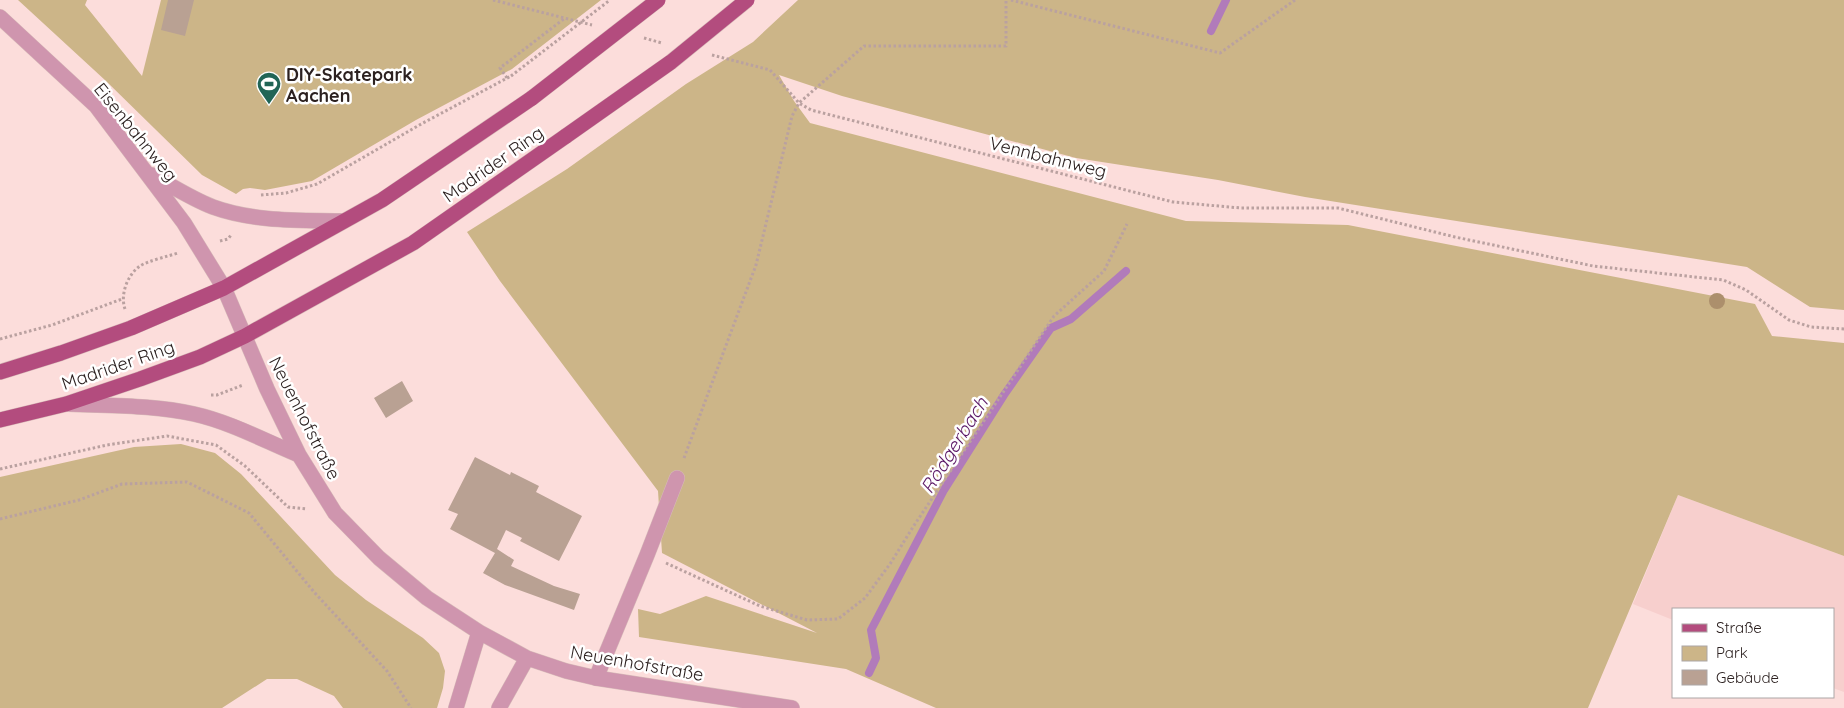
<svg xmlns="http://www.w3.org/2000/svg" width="1844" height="708" viewBox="0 0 1844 708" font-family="Quicksand,sans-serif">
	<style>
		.built { fill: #f7cfcd }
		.green { fill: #ccb588 }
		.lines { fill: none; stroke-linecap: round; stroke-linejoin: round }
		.stream { stroke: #b17bba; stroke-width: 8 }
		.building { fill: #b9a193 }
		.service-casing { stroke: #d7bbb9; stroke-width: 16 }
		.tertiary-casing { stroke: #d7bbb9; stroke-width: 16 }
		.primary-casing { stroke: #d7bbb9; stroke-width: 16 }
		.path { stroke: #baa1a0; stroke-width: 3; stroke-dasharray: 2.5 2.5; stroke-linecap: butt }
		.service { stroke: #cf95ae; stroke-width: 15 }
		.tertiary { stroke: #cf95ae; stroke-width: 15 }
		.primary { stroke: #b34c7e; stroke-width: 15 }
		.primary-bridge-casing { stroke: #d7bbb9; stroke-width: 16; stroke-linecap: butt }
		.path-bridge { stroke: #baa1a0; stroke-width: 3; stroke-dasharray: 2.5 2.5; stroke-linecap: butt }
		.primary-bridge { stroke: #b34c7e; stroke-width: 15 }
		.tree { fill: #ac8f6c }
		.labels { text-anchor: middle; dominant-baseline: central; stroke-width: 5; stroke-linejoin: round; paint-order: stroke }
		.poi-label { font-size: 18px; font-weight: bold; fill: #2c2120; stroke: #fff; text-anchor: start }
		.street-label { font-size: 18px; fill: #2c2120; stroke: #fff }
		.water-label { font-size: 19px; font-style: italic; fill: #5a1765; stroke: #fff }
	</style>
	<rect width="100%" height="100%" fill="#fcdddb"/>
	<!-- built -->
	<path class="built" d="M 1678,495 L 1844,556 L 1844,692 L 1833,688 L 1833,609 L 1673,609 L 1673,620 L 1633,604 Z"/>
	<!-- green -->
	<path class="green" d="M 18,0 L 87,0 L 85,5 L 142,76 L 161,0 L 601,0 L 512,69 L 416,120 L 312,181 L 265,190 L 250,188 L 243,189 L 236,194 L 202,175 L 106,81 Z
		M 798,0 L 1844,0 L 1844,310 L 1810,307 L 1747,267 L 1305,197 L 1218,180 L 1076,158 L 842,96 L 779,75 L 794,101 L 810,123 L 1186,221 L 1348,225 L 1755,304 L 1772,336 L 1844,343 L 1844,556 L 1678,495 L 1588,708 L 936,708 L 846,669 L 639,637 L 638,609 L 660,614 L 706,596 L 817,633 L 662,553 L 658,491 L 500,281 L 467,232 L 567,169 L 686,84 L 753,42 Z
		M 181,444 L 215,453 L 241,474 L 335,575 L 366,600 L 423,638 L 439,653 L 445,671 L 443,688 L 437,708 L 343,708 L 334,696 L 297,679 L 267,679 L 222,708 L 0,708 L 0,477 L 134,447 Z"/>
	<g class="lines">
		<!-- stream -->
		<path class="stream" d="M 1211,31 L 1226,0
			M 869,673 L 876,658 L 871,630 L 944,490 L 1004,395 L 1051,328 L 1071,319 L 1126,271"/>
	</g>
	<!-- building -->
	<path class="building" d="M 168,0 L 194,0 L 185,36 L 161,30 Z
		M 402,381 L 413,401 L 386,418 L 374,398 Z
		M 475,457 L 510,475 L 511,472 L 539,486 L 536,492 L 582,516 L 559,561 L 520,541 L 522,538 L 506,530 L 497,549 L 514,560 L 511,566 L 554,586 L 580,594 L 574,610 L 505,585 L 483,573 L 495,553 L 450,529 L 458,514 L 448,510 Z"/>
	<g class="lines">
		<defs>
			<path id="service" d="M 596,678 L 647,555 L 677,478"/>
			<path id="tertiary" d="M 0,17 L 96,106 L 184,223 L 224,288 L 267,389 L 299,455 L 335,513 L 379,558 L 427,598 L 479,632 L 527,658 L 566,671 L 596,678 L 792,708
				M 152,175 C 172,186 192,199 213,207 C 254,222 301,220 343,221
				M 68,404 C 109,406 154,405 194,414 C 230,422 265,441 299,455
				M 456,708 L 479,632
				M 499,708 L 527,658"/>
			<path id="primary" d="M 0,372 L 61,353 L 131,328 L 224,288 L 382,200 L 532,98
				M 0,420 L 66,404 L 140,379 L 200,357 L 245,336 L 413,243 L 566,136"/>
		</defs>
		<!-- service casing -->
		<use href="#service" class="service-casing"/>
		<!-- tertiary casing -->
		<use href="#tertiary" class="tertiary-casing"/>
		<!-- primary casing -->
		<use href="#primary" class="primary-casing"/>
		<!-- path -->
		<path class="path" d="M 493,0 L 592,25
			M 1011,0 L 1220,53 L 1295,0
			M 644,38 L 662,43
			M 712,55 L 770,70 L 799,103 L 811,110 L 1173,202 L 1241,208 L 1338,208 L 1455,237 L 1593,266 L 1723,280 L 1746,290 L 1789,320 L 1811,327 L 1844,329
			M 507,78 L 500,68 L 565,18
			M 261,195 L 286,193 L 317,184 L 423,123 L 511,76
			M 220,241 L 228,239 L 231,235
			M 125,309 C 120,295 127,275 140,266 C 147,261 169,256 178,253
			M 0,339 L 52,325 L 122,299
			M 211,395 L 217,395 L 243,385
			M 684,458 L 756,265 L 792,116 L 799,103 L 864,46 L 1006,46 L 1006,0
			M 0,469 L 107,445 L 167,436 L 216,445 L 245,466 L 288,507 L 307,509
			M 0,519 L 79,500 L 122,484 L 187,482 L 249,513 L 314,592 L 387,671 L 411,708
			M 666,563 L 760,606 L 807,620 L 838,619 L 865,598 L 890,564 L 913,527 L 1054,316 L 1104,271 L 1127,224"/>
		<!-- service -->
		<use href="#service" class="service"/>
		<!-- tertiary -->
		<use href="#tertiary" class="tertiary"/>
		<!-- primary -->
		<use href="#primary" class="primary"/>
		<defs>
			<path id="primary-bridge" d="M 532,98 L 658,0
				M 566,136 L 671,62 L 747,0"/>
		</defs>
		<!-- primary-bridge casing -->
		<use href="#primary-bridge" class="primary-bridge-casing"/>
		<!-- path-bridge -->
		<path class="path-bridge" d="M 511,76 L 610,0"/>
		<!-- primary-bridge -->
		<use href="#primary-bridge" class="primary-bridge"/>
	</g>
	<!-- trees -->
	<circle class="tree" cx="1717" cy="301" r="8"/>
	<!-- icons -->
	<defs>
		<symbol id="stadium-pin" viewBox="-11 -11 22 30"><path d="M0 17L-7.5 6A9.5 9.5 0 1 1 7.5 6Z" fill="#216556" stroke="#fff"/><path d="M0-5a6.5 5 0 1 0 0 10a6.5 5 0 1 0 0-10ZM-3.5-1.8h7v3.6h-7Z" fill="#fff"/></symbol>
	</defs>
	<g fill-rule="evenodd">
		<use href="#stadium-pin" x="255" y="70" width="28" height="38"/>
	</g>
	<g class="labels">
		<!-- poi labels -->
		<g class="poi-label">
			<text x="286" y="74">DIY-Skatepark<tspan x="286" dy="21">Aachen</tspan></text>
		</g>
		<!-- street labels -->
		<g class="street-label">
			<text transform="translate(136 132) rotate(51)">Eisenbahnweg</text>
			<text transform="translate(1048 157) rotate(14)">Vennbahnweg</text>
			<text transform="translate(493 164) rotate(-35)">Madrider Ring</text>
			<text transform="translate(118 365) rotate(-19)">Madrider Ring</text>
			<text transform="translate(305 418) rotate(63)">Neuenhofstraße</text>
			<text transform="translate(637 663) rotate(10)">Neuenhofstraße</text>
		</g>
		<!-- water labels -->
		<g class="water-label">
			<text transform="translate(954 445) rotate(-58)">Rödgerbach</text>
		</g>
	</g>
	<!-- legend -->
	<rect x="1672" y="608" width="162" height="90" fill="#ffffff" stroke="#aba6a6"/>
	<rect x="1682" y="624" width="25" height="8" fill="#b34c7e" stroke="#aba6a6"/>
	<text x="1716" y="633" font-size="15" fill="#2c2120">Straße</text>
	<rect x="1682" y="646" width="25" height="15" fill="#ccb588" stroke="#aba6a6"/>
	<text x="1716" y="658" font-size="15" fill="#2c2120">Park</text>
	<rect x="1682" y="670" width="25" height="15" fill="#b9a193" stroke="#aba6a6"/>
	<text x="1716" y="683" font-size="15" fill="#2c2120">Gebäude</text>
</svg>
